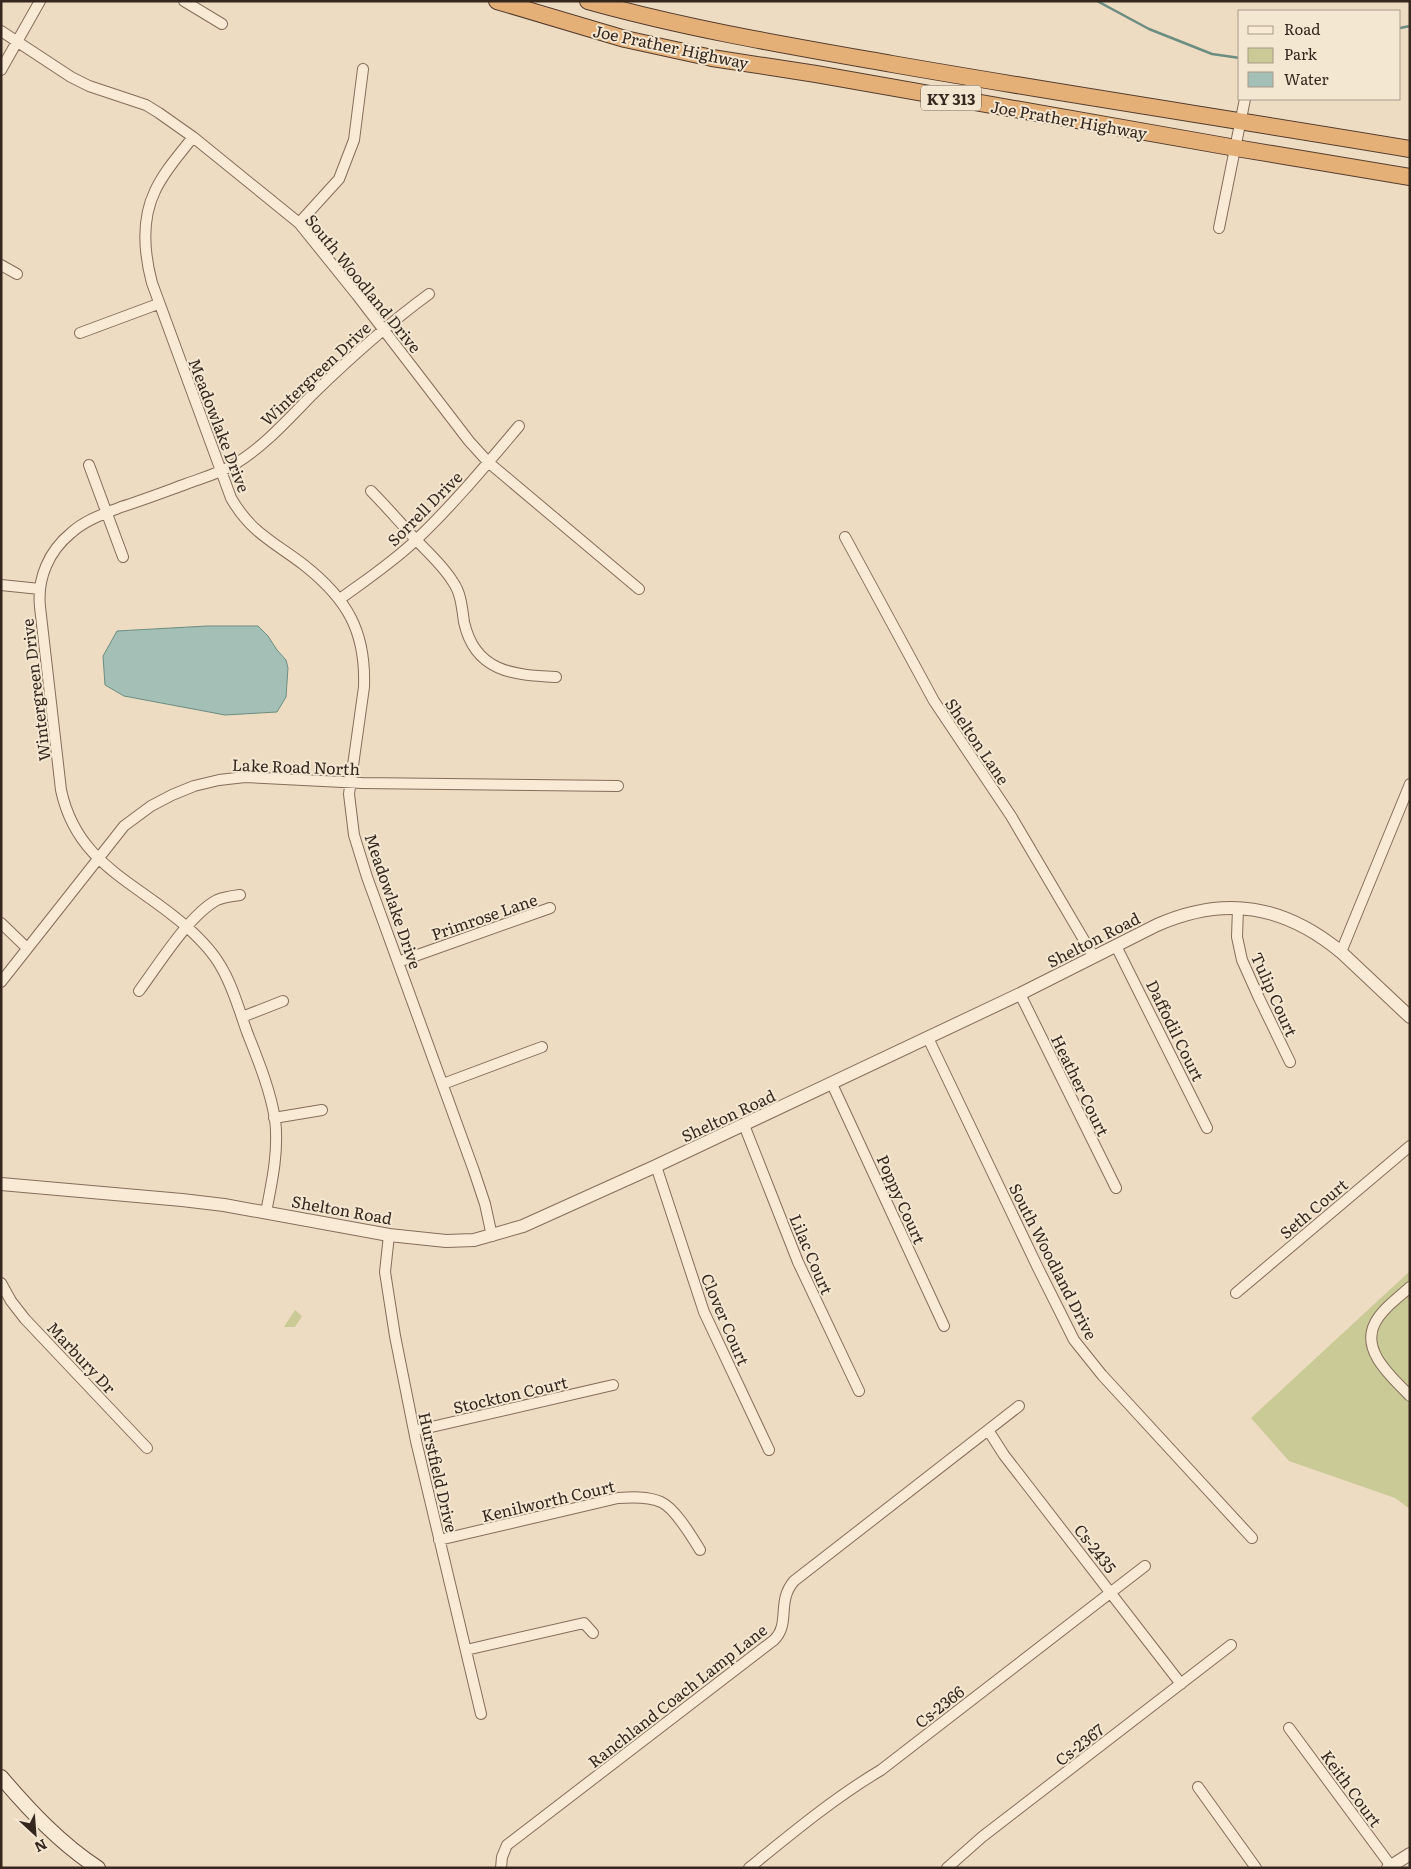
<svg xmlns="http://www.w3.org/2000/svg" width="1411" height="1869" viewBox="0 0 1411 1869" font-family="Literata,serif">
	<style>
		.green { fill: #c9ca96 }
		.water { fill: #a4bfb5; stroke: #6c8d82 }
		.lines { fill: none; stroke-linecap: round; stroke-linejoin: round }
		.stream { stroke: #6c8d82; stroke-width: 2.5 }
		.minor-casing { stroke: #866d5a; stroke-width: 12 }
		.tertiary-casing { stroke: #866d5a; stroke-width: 14 }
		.secondary-casing { stroke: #684e3d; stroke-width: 16 }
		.trunk-casing { stroke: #543c2e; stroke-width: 18 }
		.minor { stroke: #f8ead5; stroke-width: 10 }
		.tertiary { stroke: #f8ead5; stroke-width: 12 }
		.secondary { stroke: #f8ead5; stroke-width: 14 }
		.trunk { stroke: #e4b077; stroke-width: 16 }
		.labels { text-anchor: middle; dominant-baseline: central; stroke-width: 4; stroke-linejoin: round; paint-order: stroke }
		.shield { fill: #f4e7d1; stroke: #6f6154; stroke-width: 1 }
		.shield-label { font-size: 15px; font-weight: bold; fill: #36271e }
		.street-label { font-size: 16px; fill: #36271e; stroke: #f4e7d1 }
	</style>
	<rect width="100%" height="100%" fill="#eddcc2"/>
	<!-- green -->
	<path class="green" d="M 1410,1271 L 1410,1509 L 1395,1498 L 1289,1461 L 1251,1418 Z
		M 295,1310 L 302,1316 L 295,1327 L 284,1327 Z"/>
	<!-- water -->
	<path class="water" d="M 207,626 L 258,626 L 268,636 L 277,650 L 286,660 L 288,668 L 286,697 L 277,712 L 225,715 L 124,696 L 105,685 L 103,656 L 117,631 Z"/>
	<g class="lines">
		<!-- stream -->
		<path class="stream" d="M 1097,1 L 1149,29 L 1212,54 L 1240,58
			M 1400,28 L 1410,26"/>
		<defs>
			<path id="minor" d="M 184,1 L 222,24
				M 1,31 L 71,77 L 89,86 L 146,105 L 159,113 L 193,137 L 299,223 L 357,295 L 469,441 L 488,462 L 639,589
				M 1,70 L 40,1
				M 193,137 C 180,154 164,171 155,191 C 141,220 144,253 152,283 L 231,498 C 251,533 274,542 304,565 C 347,599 366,631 364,687 L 349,794 L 354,835 L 367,877 L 474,1171 L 485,1204 L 492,1236
				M 299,223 L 339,179 L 354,140 L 363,69
				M 1219,228 L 1245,99
				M 1,265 L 17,274
				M 80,333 L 158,304
				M 89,465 L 123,557
				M 371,491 C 387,507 402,525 418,542 C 430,554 444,567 453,582 C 461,593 462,608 464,622 C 475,672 513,675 556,677
				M 845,537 L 934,701 L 1011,816 L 1094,957
				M 1,585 L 40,589
				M 340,599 C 366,580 393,562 416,540 C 453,505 486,465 519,426
				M 1238,908 L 1237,937 L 1242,960 L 1259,998 L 1290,1062
				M 1,923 L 27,948
				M 1116,946 L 1207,1128
				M 1341,952 L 1410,784
				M 398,962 L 550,908
				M 1,982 L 124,826 L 151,806 L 172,795 L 194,786 L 219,780 L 245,777 L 362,783 L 618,786
				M 139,991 C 159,964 189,915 217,900 C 224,897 232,896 240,895
				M 1020,994 L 1116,1188
				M 242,1017 L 283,1001
				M 928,1038 L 1038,1268 L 1074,1340 L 1102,1375 L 1252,1538
				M 443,1084 L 542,1047
				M 832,1084 L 944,1326
				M 274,1118 L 322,1110
				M 744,1125 L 798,1262 L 859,1391
				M 656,1166 L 704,1312 L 769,1450
				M 266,1212 C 272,1182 279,1150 275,1119 C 270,1089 258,1060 247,1032 C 239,1010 233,986 220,965 C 212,951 200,939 188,928 C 137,882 77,865 61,790 L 40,607 C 37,578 49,551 71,533 C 85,520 104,514 121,507 C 143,500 164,492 186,484 C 202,478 220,473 235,464 C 265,446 289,418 314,393 C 350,358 388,324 429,294
				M 389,1235 L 385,1272 L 395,1336 L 416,1441 L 481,1714
				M 1,1283 L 11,1301 L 25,1319 L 147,1448
				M 1410,1287 C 1398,1298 1382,1309 1375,1323 C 1360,1351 1393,1378 1410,1396
				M 1236,1293 L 1410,1146
				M 988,1430 L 1004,1455 L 1181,1684
				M 414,1431 L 613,1385
				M 439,1540 L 618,1498 C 631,1497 648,1496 661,1502 C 675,1508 692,1537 700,1550
				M 466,1650 L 584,1623 L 593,1633
				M 1289,1728 L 1391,1866
				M 1198,1787 L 1256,1868
				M 501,1868 L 502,1857 L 507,1845 L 774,1640 C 791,1623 776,1602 794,1581 L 1019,1406
				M 749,1868 C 792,1833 834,1798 881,1770 L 1145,1566
				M 947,1868 L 982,1837 L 1231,1645"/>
			<path id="tertiary" d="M 1,1184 L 182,1200 L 224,1205 L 389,1235 L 446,1241 L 474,1240 L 523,1226 L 656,1166 L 1020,994 L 1157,925 C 1225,895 1284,905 1341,952 L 1410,1017
				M 1388,1868 L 1410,1854"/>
			<path id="secondary" d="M 1,1777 C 30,1811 61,1844 98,1868"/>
			<path id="trunk" d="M 497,1 L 625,39 L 712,58 L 816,74 L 1236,148 L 1410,177
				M 588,1 C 688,29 790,46 892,64 C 1064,94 1237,120 1410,149"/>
		</defs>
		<!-- minor casing -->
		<use href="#minor" class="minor-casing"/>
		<!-- tertiary casing -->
		<use href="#tertiary" class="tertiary-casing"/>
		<!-- secondary casing -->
		<use href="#secondary" class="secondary-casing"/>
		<!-- trunk casing -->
		<use href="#trunk" class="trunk-casing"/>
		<!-- minor -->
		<use href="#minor" class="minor"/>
		<!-- tertiary -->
		<use href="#tertiary" class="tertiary"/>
		<!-- secondary -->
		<use href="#secondary" class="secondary"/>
		<!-- trunk -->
		<use href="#trunk" class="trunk"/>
	</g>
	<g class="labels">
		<!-- shield labels -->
		<rect class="shield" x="921" y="85.5" width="60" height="25" rx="4"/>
		<g class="shield-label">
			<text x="951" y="98">KY 313</text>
		</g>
		<!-- street labels -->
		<g class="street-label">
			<text transform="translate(671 46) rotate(12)">Joe Prather Highway</text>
			<text transform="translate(1069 119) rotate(10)">Joe Prather Highway</text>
			<text transform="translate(364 283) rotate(51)">South Woodland Drive</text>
			<text transform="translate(315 373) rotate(-43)">Wintergreen Drive</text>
			<text transform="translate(220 425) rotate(69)">Meadowlake Drive</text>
			<text transform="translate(424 508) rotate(-45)">Sorrell Drive</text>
			<text transform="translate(35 690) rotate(-97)">Wintergreen Drive</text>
			<text transform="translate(978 741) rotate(56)">Shelton Lane</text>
			<text transform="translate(296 766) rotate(2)">Lake Road North</text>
			<text transform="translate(394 901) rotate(71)">Meadowlake Drive</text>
			<text transform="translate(484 916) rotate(-19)">Primrose Lane</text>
			<text transform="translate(1093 939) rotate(-27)">Shelton Road</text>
			<text transform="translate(1275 994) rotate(66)">Tulip Court</text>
			<text transform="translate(1176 1030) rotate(64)">Daffodil Court</text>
			<text transform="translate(1081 1085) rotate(64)">Heather Court</text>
			<text transform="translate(728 1115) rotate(-25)">Shelton Road</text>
			<text transform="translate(902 1199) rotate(66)">Poppy Court</text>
			<text transform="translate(1313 1208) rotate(-40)">Seth Court</text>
			<text transform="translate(342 1209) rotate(10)">Shelton Road</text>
			<text transform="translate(812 1254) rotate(67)">Lilac Court</text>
			<text transform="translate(1054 1261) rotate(63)">South Woodland Drive</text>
			<text transform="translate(726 1319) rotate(67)">Clover Court</text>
			<text transform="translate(82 1357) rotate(47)">Marbury Dr</text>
			<text transform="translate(510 1394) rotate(-13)">Stockton Court</text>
			<text transform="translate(439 1472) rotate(77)">Hurstfield Drive</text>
			<text transform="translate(548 1500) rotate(-13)">Kenilworth Court</text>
			<text transform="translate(1096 1548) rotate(52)">Cs-2435</text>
			<text transform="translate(677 1695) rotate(-38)">Ranchland Coach Lamp Lane</text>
			<text transform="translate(939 1706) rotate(-38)">Cs-2366</text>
			<text transform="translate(1079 1744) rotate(-38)">Cs-2367</text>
			<text transform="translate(1352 1788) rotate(54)">Keith Court</text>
		</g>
	</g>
	<!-- border -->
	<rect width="1411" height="1869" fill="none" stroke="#36271e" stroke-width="5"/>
	<!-- legend -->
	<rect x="1238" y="10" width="162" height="90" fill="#f4e7d1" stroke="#a89a89"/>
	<rect x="1248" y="26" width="25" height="8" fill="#f8ead5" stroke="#a89a89"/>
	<text x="1284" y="35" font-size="15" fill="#36271e">Road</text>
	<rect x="1248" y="48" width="25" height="15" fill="#c9ca96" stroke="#a89a89"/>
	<text x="1284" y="60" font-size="15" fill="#36271e">Park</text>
	<rect x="1248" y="72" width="25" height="15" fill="#a4bfb5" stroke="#a89a89"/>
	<text x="1284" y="85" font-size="15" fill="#36271e">Water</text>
	<!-- north arrow -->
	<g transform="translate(35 1834) rotate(154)" stroke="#f4e7d1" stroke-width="4" paint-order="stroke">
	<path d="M0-4L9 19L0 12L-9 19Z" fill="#36271e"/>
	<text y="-8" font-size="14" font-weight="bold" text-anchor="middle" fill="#36271e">N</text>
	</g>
</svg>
